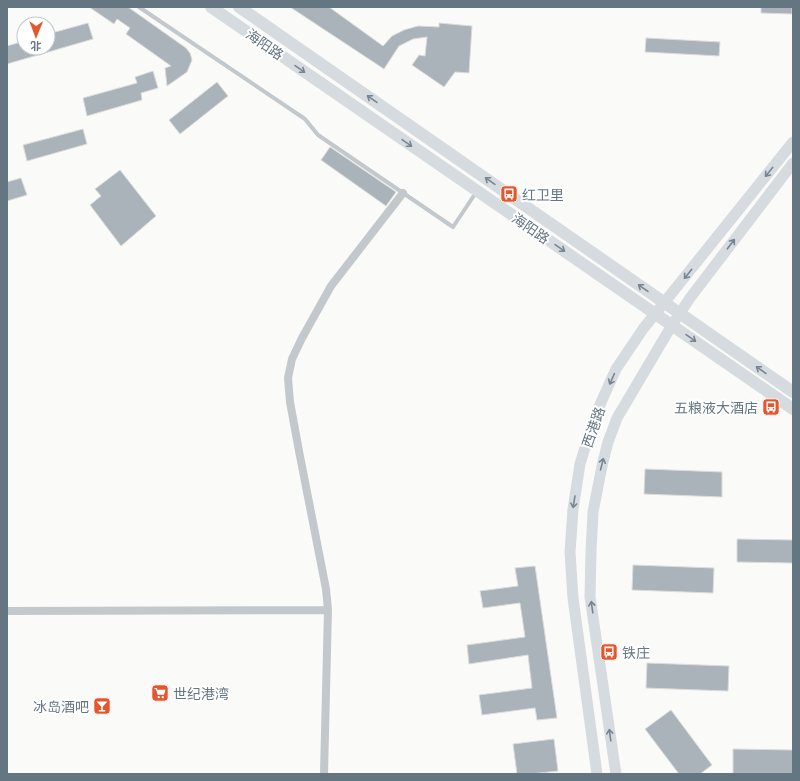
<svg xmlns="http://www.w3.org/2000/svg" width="800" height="781" viewBox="0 0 800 781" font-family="'Titillium Web','Noto Sans SC',sans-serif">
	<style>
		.building { fill: #aab3b9; stroke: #dcdcda }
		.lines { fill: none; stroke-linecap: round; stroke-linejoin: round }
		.lane { stroke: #c3c8cc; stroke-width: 4 }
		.street { stroke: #c3c8cc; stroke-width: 8 }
		.secondary { stroke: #d6dbdf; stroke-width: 11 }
		.primary { stroke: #d6dbdf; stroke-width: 12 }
		.oneway { stroke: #768591 }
		.labels { text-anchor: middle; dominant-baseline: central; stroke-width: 4; stroke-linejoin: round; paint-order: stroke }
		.street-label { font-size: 14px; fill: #657683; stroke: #fff }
		.poi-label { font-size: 14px; fill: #657683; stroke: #fff; text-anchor: start }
	</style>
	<rect width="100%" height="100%" fill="#fafaf8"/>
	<!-- building -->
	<path class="building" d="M 89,7 L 128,7 L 186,48 L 190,53 L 192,60 L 187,72 L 167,86 L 165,68 L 171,66 L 126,34 L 130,28 L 117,19 L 114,24 Z
		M 290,7 L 329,7 L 383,46 L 392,36 L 404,30 L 418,26 L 439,27 L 439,23 L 472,26 L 469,73 L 455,72 L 444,87 L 412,65 L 419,55 L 425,56 L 427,37 L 413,39 L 399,46 L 384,69 Z
		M 761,7 L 792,7 L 792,14 L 761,13 Z
		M 88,23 L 93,39 L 7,64 L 7,46 L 24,41 L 24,48 L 48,48 L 48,34 Z
		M 646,38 L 720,42 L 719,56 L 645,52 Z
		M 153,71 L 158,88 L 141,93 L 142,100 L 87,116 L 83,98 L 137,83 L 135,77 Z
		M 217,82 L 228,96 L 180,134 L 169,120 Z
		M 83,129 L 87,144 L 27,161 L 23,145 Z
		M 330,147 L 396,192 L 386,206 L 321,160 Z
		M 120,170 L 156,216 L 121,246 L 90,205 L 101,196 L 95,189 Z
		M 21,178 L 27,195 L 7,201 L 7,182 Z
		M 645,469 L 722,472 L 722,497 L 644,494 Z
		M 737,539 L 793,540 L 793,563 L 737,562 Z
		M 633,565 L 714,568 L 713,593 L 632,590 Z
		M 535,566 L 557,718 L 537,720 L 535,708 L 482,715 L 479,695 L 532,688 L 528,655 L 469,664 L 467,645 L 525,637 L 520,603 L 483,608 L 480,591 L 518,586 L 515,568 Z
		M 647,663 L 729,666 L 728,691 L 646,688 Z
		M 671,710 L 712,765 L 700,774 L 679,774 L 645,729 Z
		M 554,739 L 558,771 L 530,774 L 517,774 L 513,744 Z
		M 733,749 L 793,750 L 793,774 L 733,774 Z"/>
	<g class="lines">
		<!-- lane -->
		<path class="lane" d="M 139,7 L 305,119 L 318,135 L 453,227 L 477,191"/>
		<!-- street -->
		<path class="street" d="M 7,611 L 328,610
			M 324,774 L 328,610 L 326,589 L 299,451 L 290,402 L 288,378 L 292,359 L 302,338 L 331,286 L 403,193"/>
		<!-- secondary -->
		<path class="secondary" d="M 597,774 L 573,598 L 570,552 L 573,509 L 580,464 L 594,418 L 616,369 L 643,329 L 793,142
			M 616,774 L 590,597 L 591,552 L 593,512 L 602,466 L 608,442 L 617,418 L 672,325 L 690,298 L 793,163"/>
		<!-- primary -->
		<path class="primary" d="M 211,7 L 793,409
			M 239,7 L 793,392"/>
	</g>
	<!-- one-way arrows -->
	<defs><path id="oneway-shaft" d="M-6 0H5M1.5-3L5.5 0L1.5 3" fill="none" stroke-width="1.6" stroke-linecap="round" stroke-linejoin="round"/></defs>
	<g class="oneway">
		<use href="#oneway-shaft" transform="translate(300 69) rotate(35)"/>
		<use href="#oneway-shaft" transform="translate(372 99) rotate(-145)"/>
		<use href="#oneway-shaft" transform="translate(407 143) rotate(35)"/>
		<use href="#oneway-shaft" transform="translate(769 172) rotate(129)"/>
		<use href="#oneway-shaft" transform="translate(490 181) rotate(-145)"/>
		<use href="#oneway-shaft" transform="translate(731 244) rotate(-53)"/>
		<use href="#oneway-shaft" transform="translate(560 248) rotate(35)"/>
		<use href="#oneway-shaft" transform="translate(688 274) rotate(129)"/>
		<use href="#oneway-shaft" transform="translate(643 288) rotate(-145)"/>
		<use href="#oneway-shaft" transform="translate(691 338) rotate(35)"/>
		<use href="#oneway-shaft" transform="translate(761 370) rotate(-145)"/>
		<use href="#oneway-shaft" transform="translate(612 379) rotate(114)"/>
		<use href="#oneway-shaft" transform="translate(602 464) rotate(-76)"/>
		<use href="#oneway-shaft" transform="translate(574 502) rotate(99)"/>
		<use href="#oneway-shaft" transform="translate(592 607) rotate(-98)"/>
		<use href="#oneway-shaft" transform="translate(610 735) rotate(-98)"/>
	</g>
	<!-- icons -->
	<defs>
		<symbol id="bus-square" viewBox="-11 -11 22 22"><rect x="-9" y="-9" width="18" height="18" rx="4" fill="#e4572e" stroke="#fff"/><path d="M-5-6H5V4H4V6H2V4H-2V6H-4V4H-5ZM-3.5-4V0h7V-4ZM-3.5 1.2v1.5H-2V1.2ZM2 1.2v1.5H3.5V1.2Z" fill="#fff"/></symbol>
		<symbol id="supermarket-square" viewBox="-11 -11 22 22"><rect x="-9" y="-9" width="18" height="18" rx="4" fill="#e4572e" stroke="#fff"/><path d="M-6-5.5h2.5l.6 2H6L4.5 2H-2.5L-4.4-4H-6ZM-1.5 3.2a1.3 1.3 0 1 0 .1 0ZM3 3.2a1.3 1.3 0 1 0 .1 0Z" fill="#fff"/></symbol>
		<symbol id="bar-square" viewBox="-11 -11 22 22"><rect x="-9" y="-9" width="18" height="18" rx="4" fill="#e4572e" stroke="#fff"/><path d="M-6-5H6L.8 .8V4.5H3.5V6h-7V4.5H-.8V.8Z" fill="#fff"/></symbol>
	</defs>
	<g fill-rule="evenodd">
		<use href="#bus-square" x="499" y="184" width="20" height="20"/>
		<use href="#bus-square" x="761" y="397" width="20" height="20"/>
		<use href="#bus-square" x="599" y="642" width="20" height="20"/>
		<use href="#supermarket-square" x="150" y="683" width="20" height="20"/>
		<use href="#bar-square" x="92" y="696" width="20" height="20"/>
	</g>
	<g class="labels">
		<!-- street labels -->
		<g class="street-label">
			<text transform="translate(265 44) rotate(35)">海阳路</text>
			<text transform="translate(531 228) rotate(35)">海阳路</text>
			<text transform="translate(593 427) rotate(-71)">西港路</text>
		</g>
		<!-- poi labels -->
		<g class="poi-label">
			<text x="522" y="194">红卫里</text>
			<text x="758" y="407" text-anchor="end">五粮液大酒店</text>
			<text x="622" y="652">铁庄</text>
			<text x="173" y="693">世纪港湾</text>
			<text x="89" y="706" text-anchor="end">冰岛酒吧</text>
		</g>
	</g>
	<!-- border -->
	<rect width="800" height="781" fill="none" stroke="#657683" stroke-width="16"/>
	<!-- north arrow -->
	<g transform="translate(36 36) rotate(181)"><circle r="19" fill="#ffffff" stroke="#c1c8cd"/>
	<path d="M0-3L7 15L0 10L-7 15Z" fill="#e4572e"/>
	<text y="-6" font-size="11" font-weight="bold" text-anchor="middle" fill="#657683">北</text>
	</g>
</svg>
